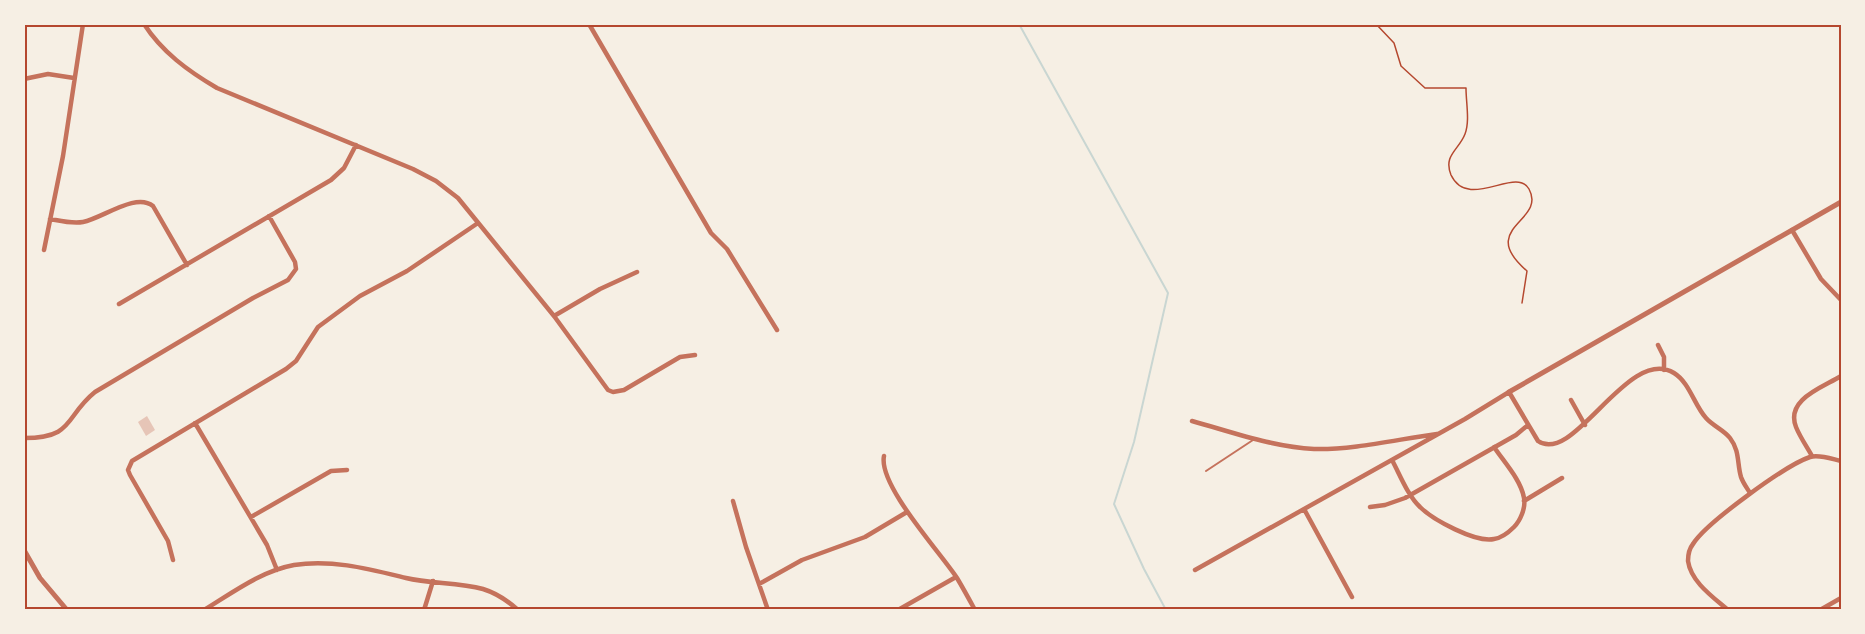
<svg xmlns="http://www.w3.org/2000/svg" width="1865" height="634" viewBox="0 0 1865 634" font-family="Helvetica,sans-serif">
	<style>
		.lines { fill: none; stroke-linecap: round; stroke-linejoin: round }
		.stream { stroke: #c9d6d2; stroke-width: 2 }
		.building { fill: #e6c5b7 }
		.path { stroke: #b5482f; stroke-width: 1.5 }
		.service { stroke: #c5725c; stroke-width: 2 }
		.minor { stroke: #c5725c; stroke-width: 4.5 }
		.tertiary { stroke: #c5725c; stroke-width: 5 }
		.neatline { fill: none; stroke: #b5482f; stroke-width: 2 }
	</style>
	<rect width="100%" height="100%" fill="#f6efe4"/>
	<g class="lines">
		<!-- stream -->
		<path class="stream" d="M 1019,24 L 1168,293 L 1134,442 L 1114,504 L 1144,569 L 1166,610"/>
	</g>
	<!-- building -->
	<path class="building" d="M 147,416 L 155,430 L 146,436 L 138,422 Z"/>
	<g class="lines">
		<!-- path -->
		<path class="path" d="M 1376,24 L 1394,43 L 1401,66 L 1425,88 L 1466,88 C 1466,103 1470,121 1465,134 C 1459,150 1443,155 1451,175 C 1468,211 1516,166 1529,189 C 1547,222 1476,227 1527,271 L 1522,303"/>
		<!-- service -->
		<path class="service" d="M 1206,471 L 1253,440"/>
		<!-- minor -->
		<path class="minor" d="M 144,24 C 162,52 188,71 217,88 L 413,169 L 436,181 L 458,198 L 554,316 L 608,390 L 613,392 L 624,390 L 680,357 L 695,355
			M 589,24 L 711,233 L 727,249 L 777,330
			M 24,79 L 48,74 L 74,78
			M 50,219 C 61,221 72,224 83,222 C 103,218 136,192 153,206 L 187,265
			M 1792,230 L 1821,279 L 1841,300
			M 44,250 L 63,156 L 83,24
			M 119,304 L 331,180 L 344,168 L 356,145
			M 554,316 L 600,289 L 637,272
			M 1658,345 L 1664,357 L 1664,370
			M 1571,400 L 1585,425
			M 1192,421 C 1232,432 1273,447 1314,449 C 1353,450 1399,439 1437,434
			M 195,423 L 267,545 L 277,570
			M 24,438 C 75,438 64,417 95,392 L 253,298 L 288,280 L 296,269 L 295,262 L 269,216
			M 884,456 C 878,485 940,552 957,578 C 963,588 969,599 975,610
			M 1812,456 C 1807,447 1800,437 1796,427 C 1785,399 1824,387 1841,376
			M 1392,460 C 1400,475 1408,496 1420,507 C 1433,520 1476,543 1494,539 C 1502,538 1508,533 1514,527 C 1520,521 1526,508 1524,498 C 1521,480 1504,462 1494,447
			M 733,501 L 746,547 L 768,610
			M 1524,501 L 1562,478
			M 1370,507 L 1385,505 L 1405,498 L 1516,435 L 1528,425
			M 1304,509 L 1352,597
			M 251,517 L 331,471 L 347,470
			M 173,560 L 168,541 L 130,475 L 128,470 L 132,461 L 286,369 L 296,361 L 318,327 L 360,296 L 407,271 L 478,223
			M 1195,570 L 1465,419 L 1509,392 L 1538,441 C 1574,466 1628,345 1674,373 C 1690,383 1694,405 1706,418 C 1713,426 1724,430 1730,438 C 1740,451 1737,464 1741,477 C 1743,483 1747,488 1750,493
			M 759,584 L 802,560 L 865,537 L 907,512
			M 204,610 C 232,593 261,571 294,565 C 332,559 369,569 406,578 C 431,584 458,582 483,589 C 496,593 508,601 518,610
			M 424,610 L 433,581
			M 898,610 L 956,577
			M 1728,610 C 1713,597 1691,582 1688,561 C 1688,555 1689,549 1693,544 C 1706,523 1786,465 1810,457 C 1819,454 1832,459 1841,461
			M 1820,610 L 1841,598"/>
		<!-- tertiary -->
		<path class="tertiary" d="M 24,363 L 24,385
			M 1509,392 L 1841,202
			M 24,550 L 40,578 L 67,610"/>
	</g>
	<!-- border -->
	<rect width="1865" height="634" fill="none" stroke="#f6efe4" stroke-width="51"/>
	<rect x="26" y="26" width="1814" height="582" class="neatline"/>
</svg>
